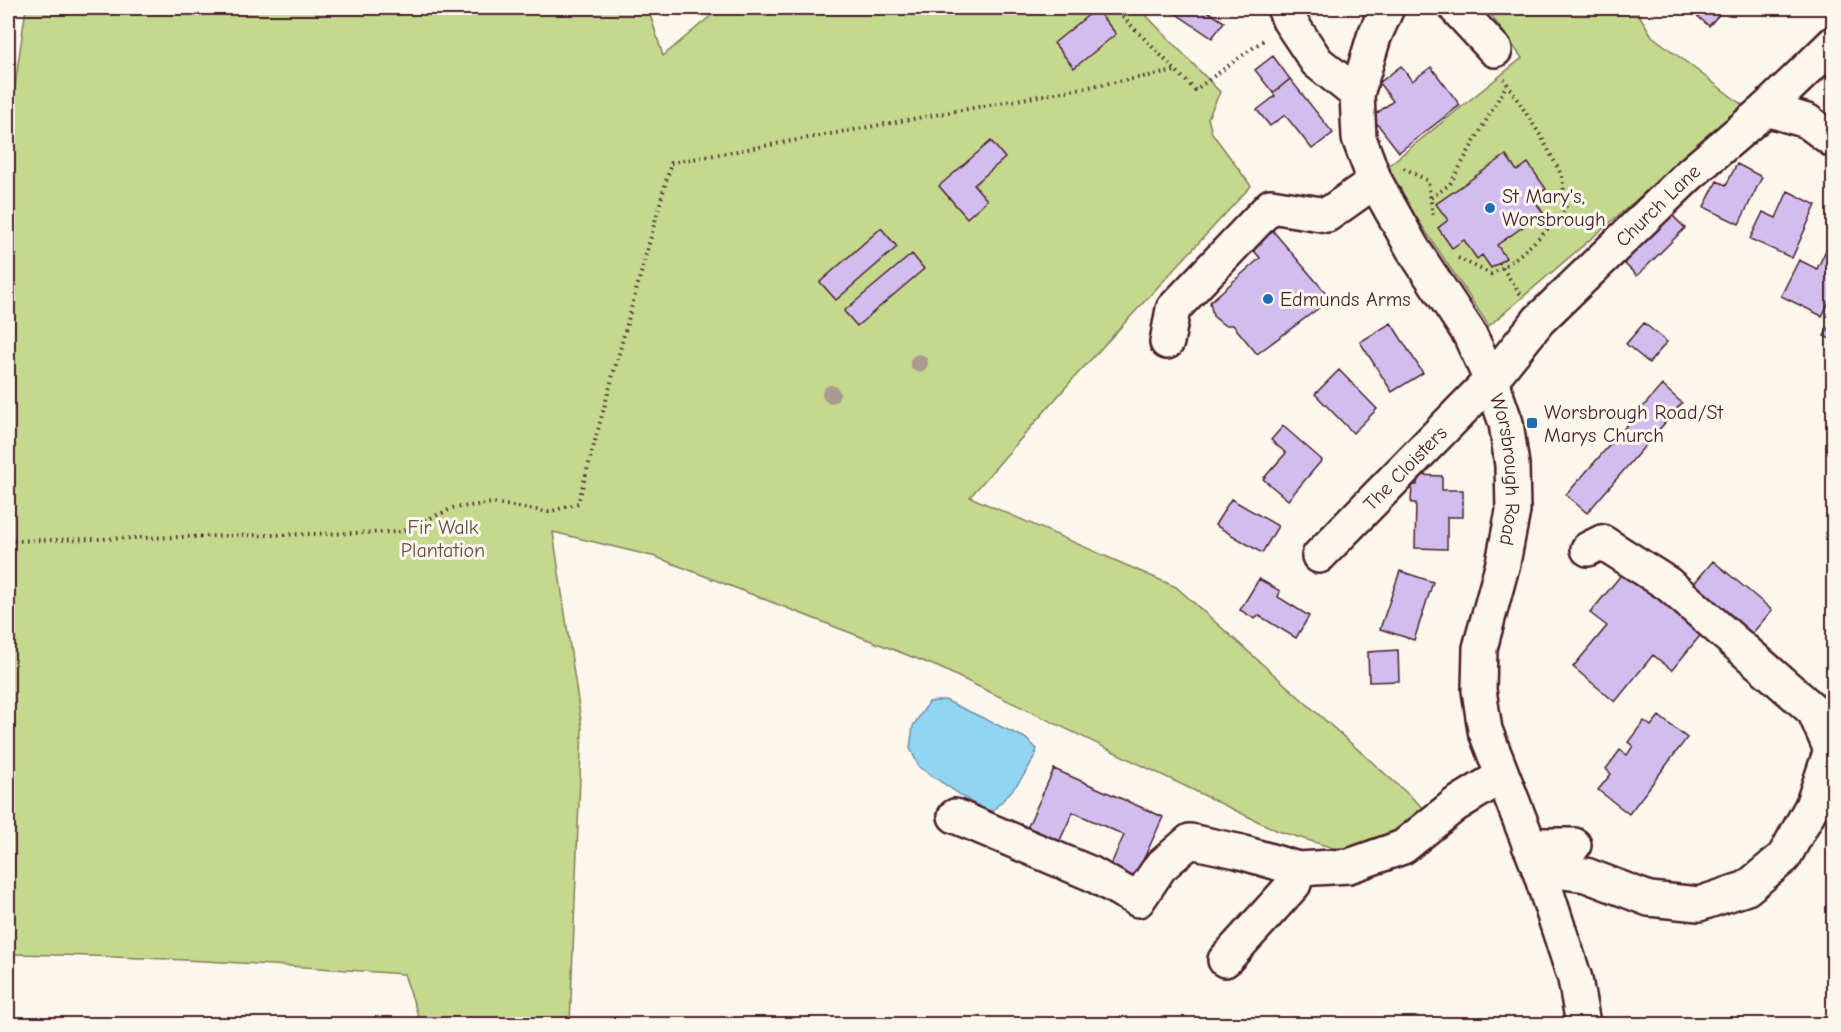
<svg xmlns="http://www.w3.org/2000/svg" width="1841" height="1032" viewBox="0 0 1841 1032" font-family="'Comic Neue',sans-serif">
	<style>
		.green { fill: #c4d88e; stroke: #877c5c; stroke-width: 1.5 }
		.water { fill: #91d5f3; stroke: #758ca3; stroke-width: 1.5 }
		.building { fill: #d2beee; stroke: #4a1f2b; stroke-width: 1.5 }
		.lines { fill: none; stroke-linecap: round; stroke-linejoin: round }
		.minor-casing { stroke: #4a1f2b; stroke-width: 38 }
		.path { stroke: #4a1f2b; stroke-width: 4; stroke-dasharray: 1.5 4.5; stroke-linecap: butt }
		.minor { stroke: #fbf7ec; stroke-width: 33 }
		.tree { fill: #aa9a90 }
		.poi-dot { fill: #1f6fb2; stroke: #fbf7ec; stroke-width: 2 }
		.labels { text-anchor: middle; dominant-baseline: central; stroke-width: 6; stroke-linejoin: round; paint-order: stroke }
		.poi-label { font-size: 20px; fill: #4a1f2b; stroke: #fbf7ec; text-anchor: start }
		.street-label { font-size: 20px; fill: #4a1f2b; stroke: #fbf7ec }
		.park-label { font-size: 20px; fill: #684d44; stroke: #fbf7ec }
	</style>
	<rect width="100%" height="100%" fill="#fbf7ec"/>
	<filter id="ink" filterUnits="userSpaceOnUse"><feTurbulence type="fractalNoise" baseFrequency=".0167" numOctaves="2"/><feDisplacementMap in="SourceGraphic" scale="12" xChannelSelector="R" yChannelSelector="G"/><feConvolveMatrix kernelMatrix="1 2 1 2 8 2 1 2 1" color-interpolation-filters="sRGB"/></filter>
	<g filter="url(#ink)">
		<!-- green -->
		<path class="green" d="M 26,8 L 648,8 L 663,56 L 720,8 L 1139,8 L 1220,92 L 1208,118 L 1212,133 L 1251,186 L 1072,380 L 970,497 L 1176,587 L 1429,813 L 1366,858 L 1278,831 L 938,667 L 656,557 L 553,532 L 582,728 L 570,1024 L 421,1024 L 404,974 C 272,964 140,956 8,954 L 8,135 Z
			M 1486,8 L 1635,8 L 1652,36 L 1745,107 L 1489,326 L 1384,169 L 1522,58 Z"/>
		<!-- water -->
		<path class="water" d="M 945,700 L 1025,738 L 1037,749 C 1029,774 1008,796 989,814 L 919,767 L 910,748 L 913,726 L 929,702 Z"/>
		<!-- building -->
		<path class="building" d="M 1178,8 L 1209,8 L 1207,11 L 1224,22 L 1212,38 L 1175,13 Z
			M 1688,8 L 1725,8 L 1709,26 Z
			M 1096,9 L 1116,34 L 1074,68 L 1054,43 Z
			M 1273,56 L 1290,79 L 1273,93 L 1255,70 Z
			M 1401,66 L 1412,81 L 1431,67 L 1460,105 L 1399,152 L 1372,117 L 1393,101 L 1379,83 Z
			M 1290,79 L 1333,133 L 1312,149 L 1285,115 L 1270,126 L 1257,110 L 1275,96 L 1273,93 Z
			M 991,141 L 1005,158 L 974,185 L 987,200 L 967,218 L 939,186 Z
			M 1506,155 L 1517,171 L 1528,163 L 1546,189 L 1533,198 L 1543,213 L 1497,245 L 1506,258 L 1491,268 L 1482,255 L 1477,259 L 1464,240 L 1452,248 L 1438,228 L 1448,220 L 1436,204 Z
			M 1737,164 L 1762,177 L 1739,224 L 1704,207 L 1717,181 L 1726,185 Z
			M 1788,191 L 1816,205 L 1792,258 L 1750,239 L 1763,212 L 1776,218 Z
			M 1670,213 L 1685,228 L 1637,276 L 1622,261 Z
			M 1267,224 L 1331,299 L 1257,354 L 1233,325 L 1224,325 L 1213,316 L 1210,302 L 1260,258 L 1247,242 Z
			M 881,228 L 897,247 L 836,300 L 820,282 Z
			M 1828,246 L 1834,248 L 1834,293 L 1822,316 L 1781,296 L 1799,260 L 1817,269 Z
			M 912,254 L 924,269 L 857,326 L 844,311 Z
			M 1834,317 L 1834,341 L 1824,336 Z
			M 1391,323 L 1423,373 L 1392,392 L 1360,342 Z
			M 1644,323 L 1667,342 L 1649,363 L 1626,344 Z
			M 1339,370 L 1377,409 L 1353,433 L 1315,394 Z
			M 1662,385 L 1682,403 L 1587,513 L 1566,495 Z
			M 1283,426 L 1322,460 L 1288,500 L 1263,479 L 1286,453 L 1271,440 Z
			M 1417,475 L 1442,476 L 1442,490 L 1463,490 L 1463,517 L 1447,517 L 1447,549 L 1415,548 L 1416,503 L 1411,503 L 1412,485 L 1417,485 Z
			M 1231,499 L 1278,526 L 1262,553 L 1215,525 Z
			M 1713,561 L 1772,610 L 1745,642 L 1686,593 Z
			M 1626,569 L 1703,632 L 1672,670 L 1653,655 L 1615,702 L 1573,667 L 1607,626 L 1590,613 Z
			M 1400,571 L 1433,582 L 1414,640 L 1380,629 Z
			M 1259,579 L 1280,591 L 1278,597 L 1309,616 L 1296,638 L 1258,615 L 1255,619 L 1240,610 Z
			M 1398,650 L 1399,681 L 1369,682 L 1368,652 Z
			M 1659,716 L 1687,738 L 1629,814 L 1598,790 L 1611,774 L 1606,769 L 1620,750 L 1627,755 L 1633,746 L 1628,742 L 1644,721 L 1651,726 Z
			M 1054,769 L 1163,817 L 1134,880 L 1109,869 L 1124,835 L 1073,812 L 1055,851 L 1023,837 Z"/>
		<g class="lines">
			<defs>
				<g id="minor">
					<path d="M 1284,8 L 1289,20 L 1317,62 L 1357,94"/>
					<path id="s1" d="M 1387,8 L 1374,37 L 1357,94 L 1359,138 L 1375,181 L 1413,249 L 1469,333 L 1491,380 L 1506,423 L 1512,465 L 1513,511 L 1503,563 L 1480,648 L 1479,690 L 1485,730 L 1539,869 L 1575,979 L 1583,1024"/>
					<path d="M 1456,8 L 1495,50"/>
					<path d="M 1766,109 L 1807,121 L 1834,141"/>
					<path d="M 1167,342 L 1173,309 L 1271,206 L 1327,215 L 1375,181"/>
					<path id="s2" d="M 1319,556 L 1491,380 L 1539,320 L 1690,174 L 1766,109 L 1834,43"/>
					<path d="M 955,816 L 1092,874 L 1138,900 L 1160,867 L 1190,841 L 1237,851 L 1298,869 L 1349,866 L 1403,847 L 1455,805 L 1502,776"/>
					<path d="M 1529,845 L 1574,845"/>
					<path d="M 1539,869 L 1586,875 L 1649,899 L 1699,904 L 1747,888 L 1784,857 L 1812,806 L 1831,750 L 1814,711 L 1668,584 L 1602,542 L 1588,549"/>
					<path d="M 1225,960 L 1294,884 L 1298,869"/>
				</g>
			</defs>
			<!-- minor casing -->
			<use href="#minor" class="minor-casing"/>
			<!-- path -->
			<path class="path" d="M 1114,8 L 1195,90 L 1265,39
				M 1404,168 L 1428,181 L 1433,217
				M 1431,198 L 1450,184 L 1507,84
				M 1458,258 L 1491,274 C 1520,259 1544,233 1566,209 L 1562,176 L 1542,138 L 1504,79
				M 1499,263 L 1521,295
				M 8,541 L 400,532 L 453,508 L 493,503 L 549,512 L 578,503 L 671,163 L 1176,71"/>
			<!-- minor -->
			<use href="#minor" class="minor"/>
		</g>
		<!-- trees -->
		<g class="tree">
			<circle cx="919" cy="363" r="9"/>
			<circle cx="831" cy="394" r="9"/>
		</g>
	</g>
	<!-- markers -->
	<g class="poi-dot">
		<circle cx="1490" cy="208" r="6"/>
		<circle cx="1268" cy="299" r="6"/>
		<rect x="1526" y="417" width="12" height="12" rx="3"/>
	</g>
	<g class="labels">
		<!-- poi labels -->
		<g class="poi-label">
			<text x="1502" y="196">St Mary's,<tspan x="1502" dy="23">Worsbrough</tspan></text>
			<text x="1280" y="299">Edmunds Arms</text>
			<text x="1544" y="412">Worsbrough Road/St<tspan x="1544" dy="23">Marys Church</tspan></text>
		</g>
		<!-- street labels -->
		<g class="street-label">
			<text stroke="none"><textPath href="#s2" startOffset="488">Church Lane</textPath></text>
			<text stroke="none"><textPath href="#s2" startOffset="123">The Cloisters</textPath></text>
			<text stroke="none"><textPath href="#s1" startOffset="504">Worsbrough Road</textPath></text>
		</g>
		<!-- park labels -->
		<g class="park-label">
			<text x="443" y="527">Fir Walk<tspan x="443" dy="23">Plantation</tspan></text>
		</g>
	</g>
	<!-- margin -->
	<rect width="1841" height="1032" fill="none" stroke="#fbf7ec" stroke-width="30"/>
	<rect x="15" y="15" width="1811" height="1002" fill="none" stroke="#4a1f2b" stroke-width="2" filter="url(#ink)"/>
</svg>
